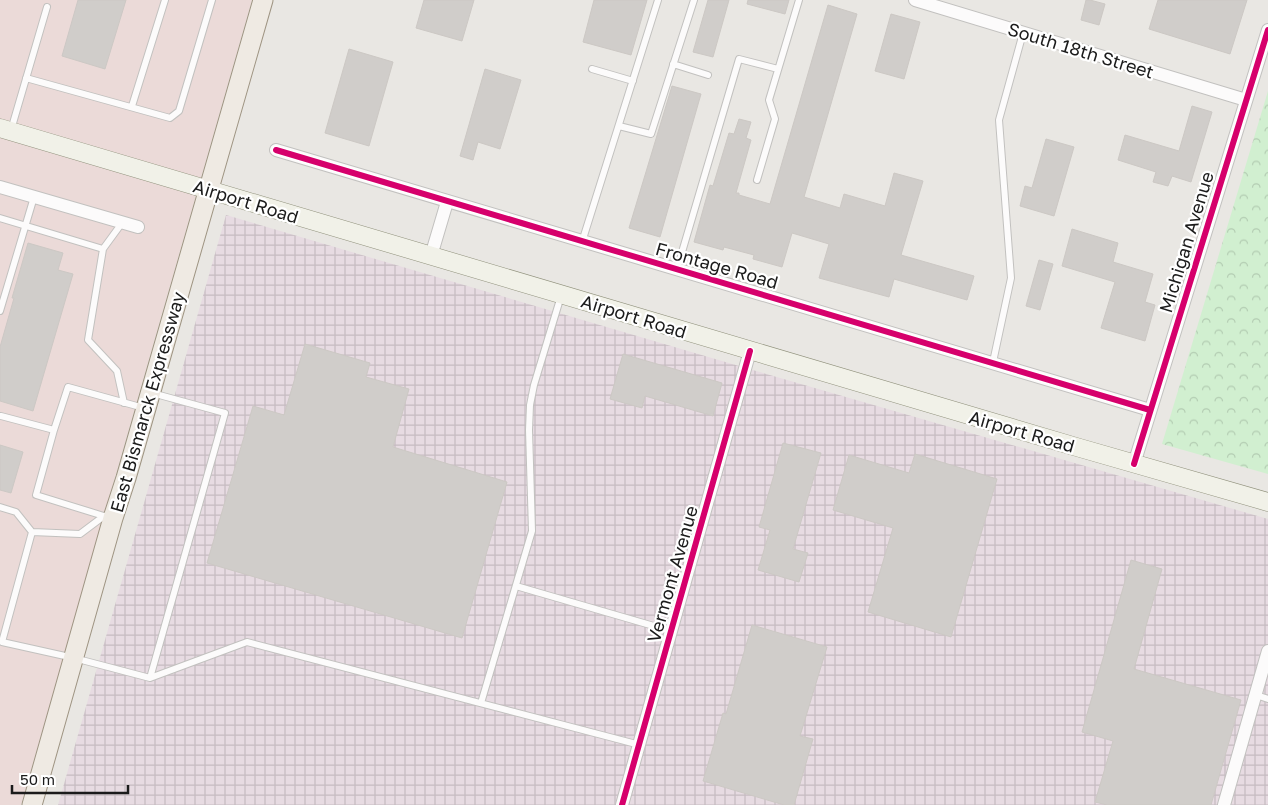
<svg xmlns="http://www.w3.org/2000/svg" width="1268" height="805" viewBox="0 0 1268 805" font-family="'Golos Text',sans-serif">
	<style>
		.commercial { fill: #ebdad8 }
		.industrial { fill: url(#industrial-grid) }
		.park { fill: url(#park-crowns) }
		.building { fill: #d0cdca; stroke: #ccc8c4 }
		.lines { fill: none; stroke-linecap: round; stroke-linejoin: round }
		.lane-casing { stroke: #c2c1bf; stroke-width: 8 }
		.street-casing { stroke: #c2c1bf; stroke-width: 14 }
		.secondary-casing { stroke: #90917c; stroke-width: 19 }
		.primary-casing { stroke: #9e9482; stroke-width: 21 }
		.lane { stroke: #fcfbfb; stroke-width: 6 }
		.street { stroke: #fcfbfb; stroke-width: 12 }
		.secondary { stroke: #f1f1e8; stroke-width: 18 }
		.primary { stroke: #efeae3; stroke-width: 19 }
		.cycleway-casing { stroke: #fff; stroke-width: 9 }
		.cycleway { stroke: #d6006c; stroke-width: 6 }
		.labels { text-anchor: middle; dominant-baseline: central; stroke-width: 4.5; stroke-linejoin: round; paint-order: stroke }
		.street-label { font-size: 18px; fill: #1b1b1b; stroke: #fff }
	</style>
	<defs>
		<pattern id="industrial-grid" width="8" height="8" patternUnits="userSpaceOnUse" patternTransform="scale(1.25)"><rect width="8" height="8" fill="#e7dbe2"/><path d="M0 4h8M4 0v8" fill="none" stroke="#c6bbc1"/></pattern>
		<pattern id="park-crowns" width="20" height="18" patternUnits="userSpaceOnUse" patternTransform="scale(1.25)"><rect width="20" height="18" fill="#d1efd0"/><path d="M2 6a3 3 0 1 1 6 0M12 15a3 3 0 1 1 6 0" fill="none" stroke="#b3ccb2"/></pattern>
	</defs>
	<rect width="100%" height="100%" fill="#e9e7e3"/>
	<!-- commercial -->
	<path class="commercial" d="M 0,0 L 252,0 L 21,805 L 0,805 Z"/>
	<!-- industrial -->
	<path class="industrial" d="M 226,215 L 739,366 L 1268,519 L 1268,805 L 58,805 Z"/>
	<!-- park -->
	<path class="park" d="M 1268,91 L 1268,474 L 1162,444 Z"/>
	<!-- building -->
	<path class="building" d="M 78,0 L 126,0 L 105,69 L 62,56 Z
		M 424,0 L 474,0 L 462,41 L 416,28 Z
		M 594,0 L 647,0 L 631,55 L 583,42 Z
		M 708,0 L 729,0 L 713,57 L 693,52 Z
		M 748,0 L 789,0 L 785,14 L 747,4 Z
		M 1086,0 L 1090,0 L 1105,4 L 1099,25 L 1081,20 Z
		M 1158,0 L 1247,0 L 1230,54 L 1149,29 Z
		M 828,5 L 857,14 L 804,197 L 840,208 L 844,194 L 885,206 L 894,173 L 923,181 L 901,255 L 974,276 L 967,300 L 894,279 L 889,297 L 819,278 L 829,244 L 792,233 L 782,267 L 753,259 L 754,255 L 724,247 L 723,250 L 694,242 L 710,185 L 713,186 L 729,133 L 734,134 L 739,119 L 751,122 L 746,138 L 751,140 L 736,193 L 739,193 L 739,195 L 770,204 Z
		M 891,14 L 920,22 L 904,79 L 875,71 Z
		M 349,49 L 393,62 L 369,146 L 325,133 Z
		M 485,69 L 521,80 L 500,149 L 478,142 L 473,160 L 460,156 Z
		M 672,86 L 701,94 L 660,237 L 629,228 Z
		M 1192,106 L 1212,112 L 1191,182 L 1172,176 L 1168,186 L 1153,182 L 1156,172 L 1118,160 L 1125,135 L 1179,151 Z
		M 1046,139 L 1074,147 L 1054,216 L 1020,206 L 1025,186 L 1032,188 Z
		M 1072,229 L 1118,243 L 1113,262 L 1153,274 L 1145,302 L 1155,305 L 1145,341 L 1101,328 L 1115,282 L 1062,266 Z
		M 28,243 L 63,253 L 58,270 L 73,274 L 33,411 L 0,401 L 0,347 L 14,298 L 12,298 Z
		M 1039,260 L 1053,264 L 1040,310 L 1026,306 Z
		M 305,344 L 370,363 L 366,377 L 409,389 L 393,447 L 507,482 L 462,638 L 207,563 L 253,406 L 284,415 Z
		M 623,354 L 722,383 L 713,416 L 645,396 L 642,408 L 610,399 Z
		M 783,443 L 821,453 L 793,549 L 808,553 L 799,582 L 758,570 L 770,530 L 759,527 Z
		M 0,445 L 23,452 L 11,493 L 0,490 Z
		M 915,454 L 997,479 L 951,637 L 868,612 L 893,528 L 833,510 L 849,455 L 909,473 Z
		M 1131,560 L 1162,569 L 1134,669 L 1241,700 L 1211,805 L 1107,805 L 1095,802 L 1113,741 L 1082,732 Z
		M 752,625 L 827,647 L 800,736 L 813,739 L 794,805 L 784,805 L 703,781 L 723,713 L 726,714 Z"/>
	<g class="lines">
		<defs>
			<path id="lane" d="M 673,64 L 708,75
				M 592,69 L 633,81
				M 26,78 L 170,118 L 179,111 L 212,0
				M 132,106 L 165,0
				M 619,126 L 651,134 L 694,0
				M 11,130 L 47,7
				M 757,180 L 775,119 L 769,100 L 799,0
				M 0,218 L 103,249 L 88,340 L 117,371 L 124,403
				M 582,242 L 658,0
				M 103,249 L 122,223
				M 677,269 L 739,59 L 778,69
				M 0,311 L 34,197
				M 993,362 L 1011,278 L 999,120 L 1023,33
				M 1,416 L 54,430
				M 0,507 L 16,512 L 32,532
				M 104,516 L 80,534 L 32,532 L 2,642 L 74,658 L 150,678 L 247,642 L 640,745
				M 107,517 L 36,495 L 54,430 L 68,387 L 144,408
				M 516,586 L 671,631
				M 150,678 L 225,413 L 152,393
				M 1256,695 L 1268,699
				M 481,703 L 532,531 L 529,430 L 530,405 L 534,385 L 561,296"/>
			<path id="street" d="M 915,0 L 1246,100
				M 276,150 C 567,238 859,321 1150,410
				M 0,187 L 138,227
				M 431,256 L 447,202
				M 1134,464 L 1268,30
				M 622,805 L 750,351
				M 1224,805 L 1268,651"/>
			<path id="secondary" d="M 0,128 L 1080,448 L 1268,502"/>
			<path id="primary" d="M 32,805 L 113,518 L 126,478 L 263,0"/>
		</defs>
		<!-- lane casing -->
		<use href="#lane" class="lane-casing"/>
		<!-- street casing -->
		<use href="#street" class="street-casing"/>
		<!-- secondary casing -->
		<use href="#secondary" class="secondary-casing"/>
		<!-- primary casing -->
		<use href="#primary" class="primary-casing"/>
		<!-- lane -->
		<use href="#lane" class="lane"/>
		<!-- street -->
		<use href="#street" class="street"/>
		<!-- secondary -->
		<use href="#secondary" class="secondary"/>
		<!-- primary -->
		<use href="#primary" class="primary"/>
		<defs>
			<path id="cycleway" d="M 276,150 C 567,238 859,321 1150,410
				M 1134,464 L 1268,30
				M 622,805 L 750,351"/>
		</defs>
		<!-- cycleway casing -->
		<use href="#cycleway" class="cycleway-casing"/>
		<!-- cycleway -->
		<use href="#cycleway" class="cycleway"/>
	</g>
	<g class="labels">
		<!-- street labels -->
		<g class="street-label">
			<text transform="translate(1081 50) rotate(17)">South 18th Street</text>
			<text transform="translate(246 201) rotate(17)">Airport Road</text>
			<text transform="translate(1186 242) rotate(-73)">Michigan Avenue</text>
			<text transform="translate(717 265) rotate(16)">Frontage Road</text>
			<text transform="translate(634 316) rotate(17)">Airport Road</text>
			<text transform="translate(147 402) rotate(-74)">East Bismarck Expressway</text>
			<text transform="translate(1022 431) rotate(16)">Airport Road</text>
			<text transform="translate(672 574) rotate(-74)">Vermont Avenue</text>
		</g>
	</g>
	<!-- scale -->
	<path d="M12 785v8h116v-8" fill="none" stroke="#1b1b1b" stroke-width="2.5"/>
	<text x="20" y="785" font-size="15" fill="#1b1b1b" stroke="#ffffff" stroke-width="4" paint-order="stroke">50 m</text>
</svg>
